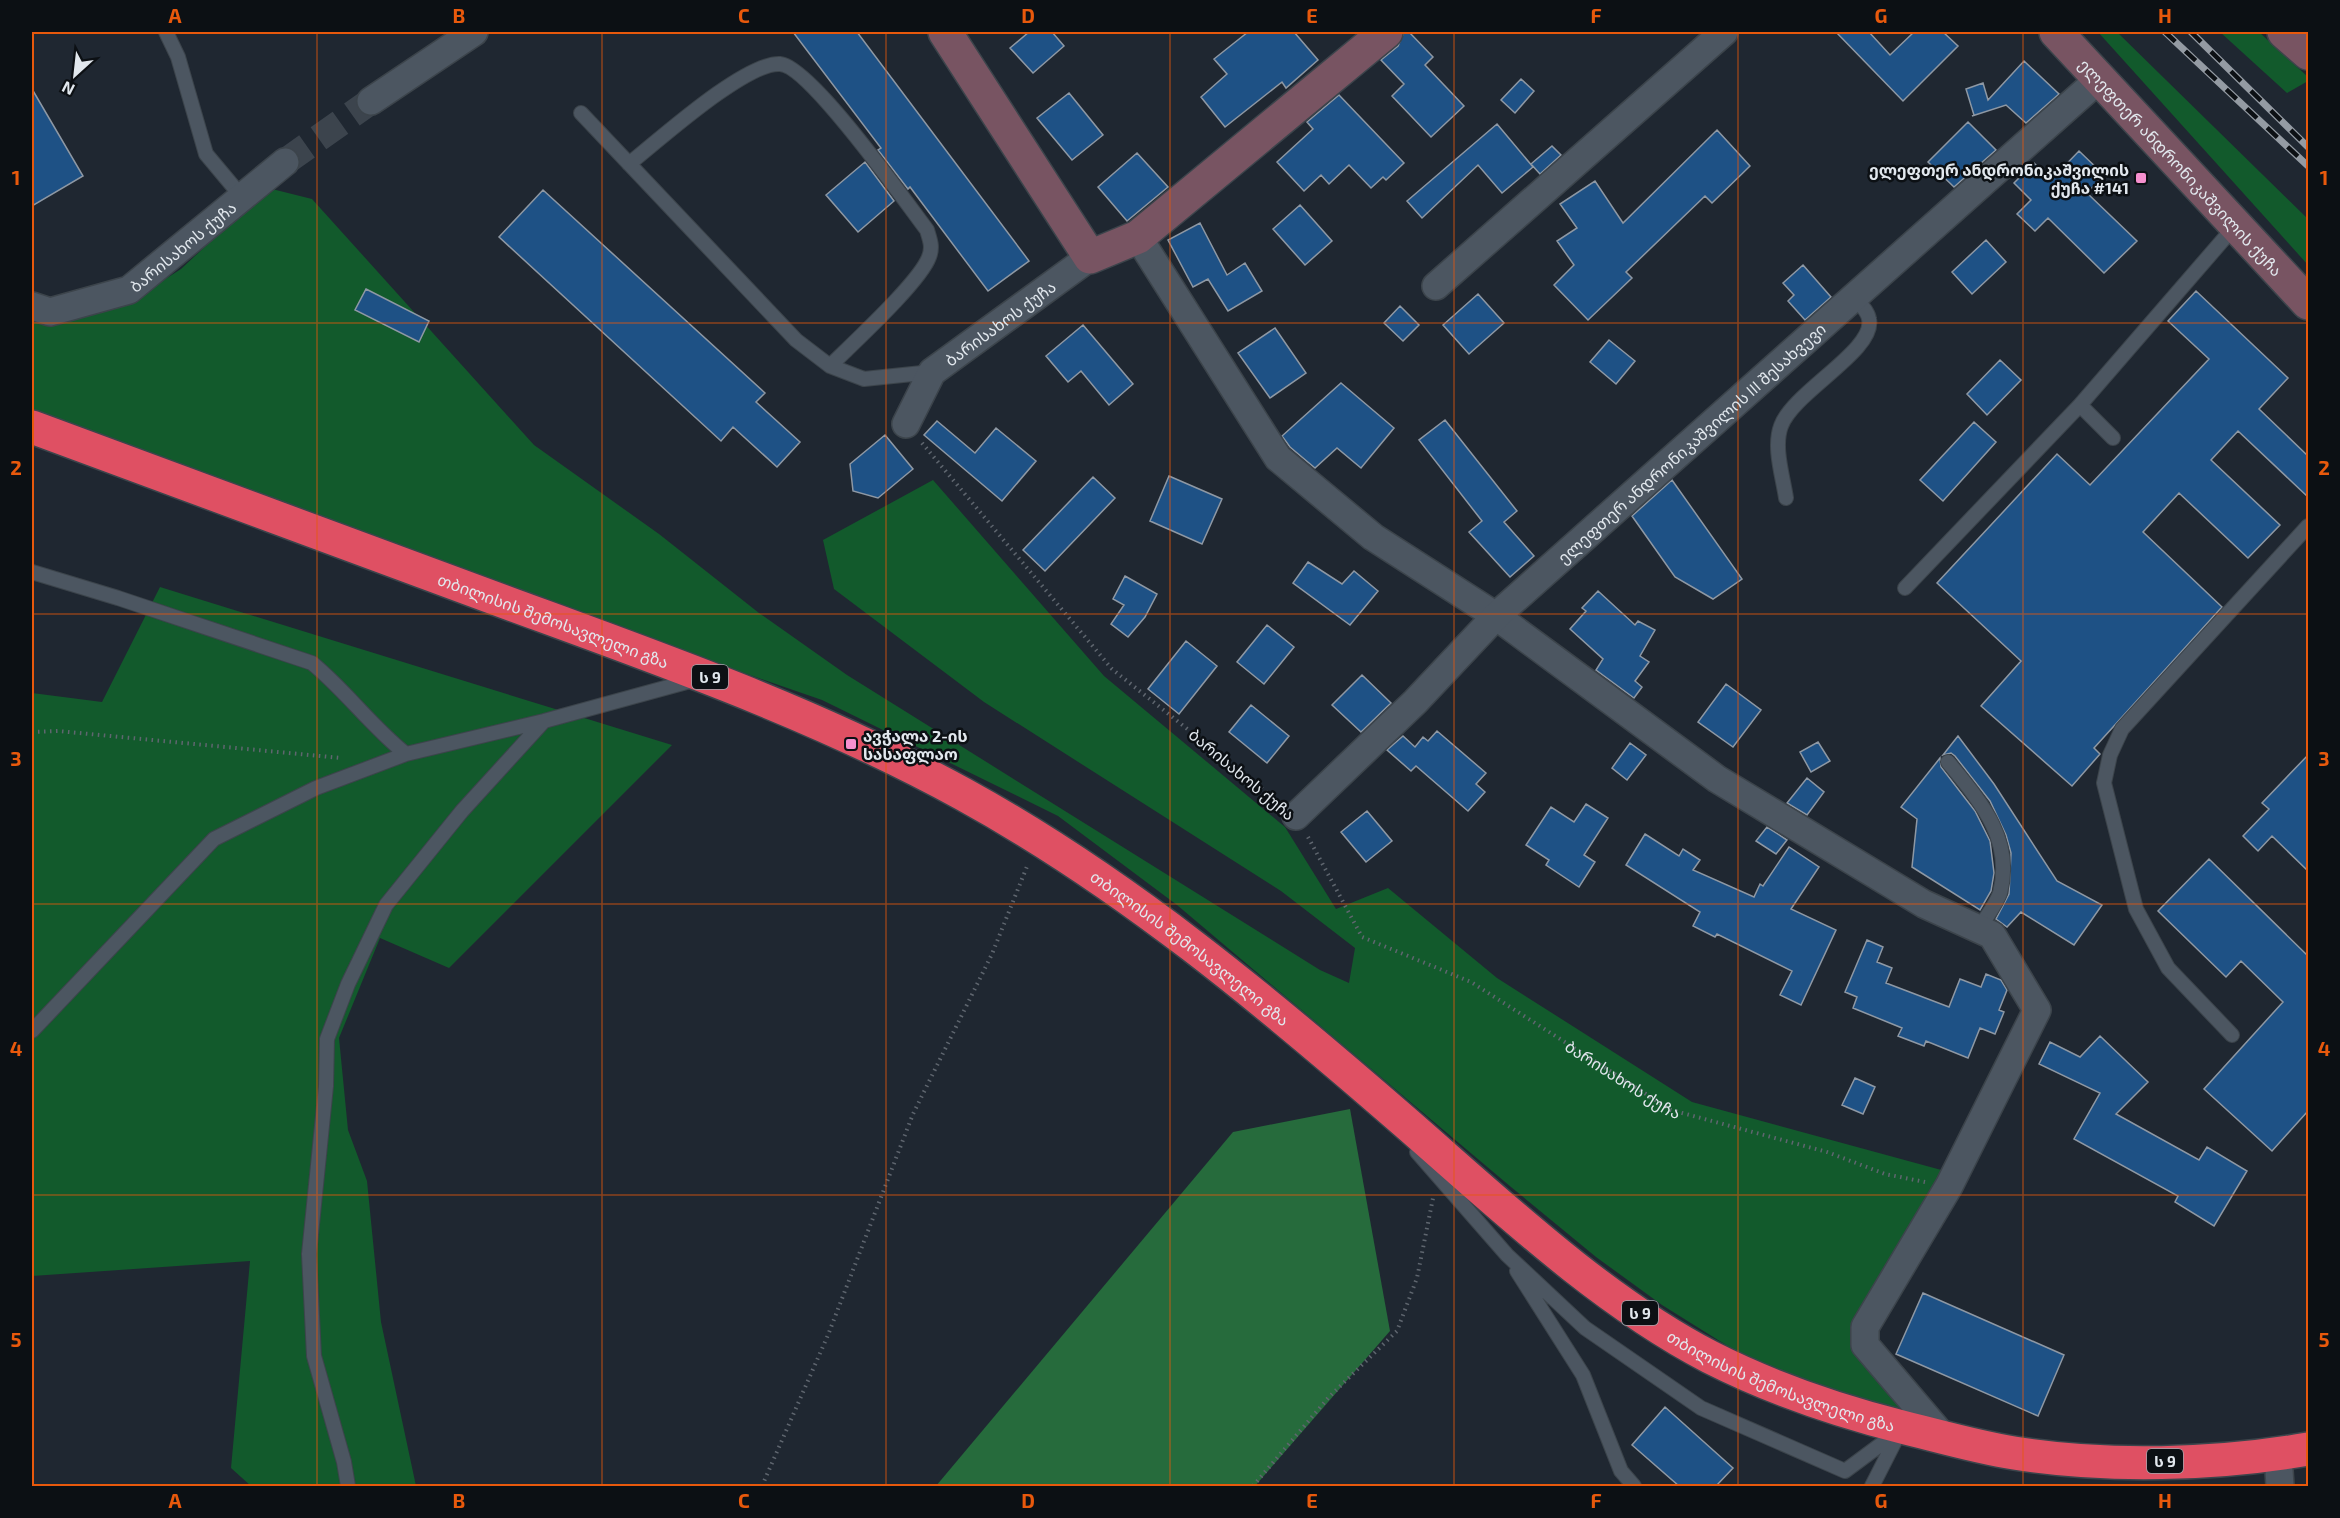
<svg xmlns="http://www.w3.org/2000/svg" width="2340" height="1518" viewBox="0 0 2340 1518" font-family="'Exo 2','Noto Sans Georgian',sans-serif">
	<style>
		.green { fill: #125a2c }
		.forest { fill: #266b3c }
		.building { fill: #1e5185; stroke: #8e98a4; stroke-width: 1.5 }
		.lines { fill: none; stroke-linecap: round; stroke-linejoin: round }
		.street-tunnel { stroke: #3c444d; stroke-width: 27; stroke-dasharray: 27 14; stroke-linecap: butt }
		.lane-casing { stroke: #3c444b; stroke-width: 16 }
		.street-casing { stroke: #3c444b; stroke-width: 30 }
		.secondary-casing { stroke: #3c444b; stroke-width: 36 }
		.highway-casing { stroke: #3c444b; stroke-width: 36 }
		.path { stroke: #5f666f; stroke-width: 4; stroke-dasharray: 1.5 4.5; stroke-linecap: butt }
		.lane { stroke: #4c5661; stroke-width: 14 }
		.street { stroke: #4c5661; stroke-width: 27 }
		.secondary { stroke: #785462; stroke-width: 33 }
		.highway { stroke: #df5063; stroke-width: 33 }
		.rail-casing { stroke: #949ba3; stroke-width: 7 }
		.rail { stroke: #0c1014; stroke-width: 4.5; stroke-dasharray: 14; stroke-linecap: butt }
		.grid { fill: none; stroke: #e8590c; stroke-width: 1.5; stroke-opacity: 0.55 }
		.poi-dot { fill: #f690cf; stroke: #0c1014; stroke-width: 2 }
		.labels { text-anchor: middle; dominant-baseline: central; stroke-width: 5; stroke-linejoin: round; paint-order: stroke }
		.shield { fill: #0c1014; stroke: #a2a7ad; stroke-width: 1.5 }
		.shield-label { font-size: 15px; font-weight: bold; fill: #e2e8ee }
		.street-label { font-size: 16px; fill: #e2e8ee; stroke: #0c1014 }
		.poi-label { font-size: 16px; font-weight: bold; fill: #e2e8ee; stroke: #0c1014; text-anchor: end }
		.neatline { fill: none; stroke: #e8590c; stroke-width: 2 }
		.grid-label { font-size: 20px; text-anchor: middle; font-weight: bold; fill: #e8590c }
	</style>
	<rect width="100%" height="100%" fill="#1f2731"/>
	<!-- green -->
	<path class="green" d="M 2098,32 L 2117,32 L 2308,219 L 2308,265 Z
		M 2220,32 L 2259,32 L 2308,77 L 2308,81 L 2287,93 Z
		M 268,188 L 312,199 L 534,445 L 659,534 L 759,613 L 847,675 L 1320,970 L 1349,983 L 1355,948 L 1281,891 L 984,702 L 834,589 L 823,540 L 933,480 L 1104,676 L 1285,827 L 1336,909 L 1388,888 L 1497,978 L 1692,1102 L 1945,1171 L 1855,1323 L 1908,1414 L 1822,1393 L 1734,1350 L 1662,1305 L 1596,1257 L 1511,1187 L 1177,905 L 1058,816 L 822,700 L 640,637 L 32,417 L 32,316 L 131,301 L 181,269 Z
		M 160,587 L 672,745 L 449,968 L 380,938 L 339,1038 L 348,1130 L 367,1181 L 381,1322 L 416,1486 L 251,1486 L 231,1468 L 250,1261 L 32,1276 L 32,693 L 102,702 Z"/>
	<!-- forest -->
	<path class="forest" d="M 1350,1109 L 1390,1331 L 1255,1486 L 936,1486 L 1233,1132 Z"/>
	<!-- building -->
	<path class="building" d="M 793,32 L 857,32 L 1029,261 L 988,291 L 910,187 L 908,189 L 878,150 L 881,148 Z
		M 1029,32 L 1052,32 L 1064,46 L 1033,73 L 1010,48 Z
		M 1248,32 L 1294,32 L 1318,60 L 1286,88 L 1282,82 L 1225,127 L 1201,97 L 1227,74 L 1214,59 Z
		M 1404,32 L 1409,32 L 1433,57 L 1425,65 L 1464,106 L 1431,137 L 1392,96 L 1404,84 L 1381,60 L 1398,46 Z
		M 1836,32 L 1869,32 L 1890,55 L 1914,32 L 1943,32 L 1958,46 L 1903,101 Z
		M 2024,61 L 2059,94 L 2026,123 L 2006,105 L 1972,116 L 1974,115 L 1966,89 L 1983,83 L 1988,100 Z
		M 1521,79 L 1534,91 L 1515,113 L 1501,100 Z
		M 32,89 L 83,176 L 32,206 Z
		M 1069,93 L 1103,135 L 1072,160 L 1037,118 Z
		M 1339,95 L 1404,163 L 1386,180 L 1383,177 L 1371,188 L 1349,165 L 1329,184 L 1321,175 L 1304,191 L 1277,162 L 1313,129 L 1307,122 Z
		M 1968,122 L 1996,150 L 1954,187 L 1928,162 Z
		M 1497,124 L 1533,167 L 1502,193 L 1478,165 L 1422,218 L 1407,201 Z
		M 1717,130 L 1750,166 L 1712,203 L 1705,196 L 1626,272 L 1632,278 L 1588,320 L 1554,285 L 1574,265 L 1557,241 L 1577,228 L 1560,204 L 1595,181 L 1623,223 Z
		M 1552,146 L 1561,155 L 1540,174 L 1531,164 Z
		M 2079,151 L 2104,175 L 2087,193 L 2137,241 L 2104,273 L 2048,218 L 2035,231 L 2017,214 L 2031,200 L 2014,183 L 2034,163 L 2051,180 Z
		M 1137,153 L 1168,187 L 1127,221 L 1098,187 Z
		M 865,162 L 894,201 L 858,232 L 826,195 Z
		M 543,190 L 765,393 L 756,402 L 800,442 L 777,467 L 733,427 L 721,441 L 499,237 Z
		M 1300,205 L 1332,241 L 1305,265 L 1273,229 Z
		M 1200,223 L 1227,275 L 1245,263 L 1262,291 L 1228,311 L 1208,279 L 1193,287 L 1168,240 Z
		M 1986,240 L 2006,262 L 1972,294 L 1952,272 Z
		M 1803,265 L 1831,297 L 1805,320 L 1788,301 L 1794,295 L 1783,283 Z
		M 366,289 L 429,321 L 419,342 L 355,310 Z
		M 2196,291 L 2288,378 L 2259,409 L 2308,456 L 2308,497 L 2238,431 L 2211,460 L 2280,525 L 2248,558 L 2179,493 L 2143,532 L 2222,607 L 2094,748 L 2100,754 L 2072,786 L 1981,706 L 2021,661 L 1937,583 L 2057,454 L 2090,485 L 2209,359 L 2168,321 Z
		M 1478,294 L 1504,323 L 1469,354 L 1443,325 Z
		M 1400,306 L 1419,325 L 1403,341 L 1384,323 Z
		M 1083,325 L 1133,384 L 1109,405 L 1081,371 L 1068,382 L 1046,356 Z
		M 1275,328 L 1306,373 L 1270,398 L 1238,353 Z
		M 1609,340 L 1635,361 L 1616,384 L 1590,362 Z
		M 2000,360 L 2021,380 L 1987,415 L 1967,394 Z
		M 1341,383 L 1394,428 L 1361,468 L 1337,448 L 1315,468 L 1290,447 L 1282,436 Z
		M 1445,420 L 1517,511 L 1504,522 L 1534,556 L 1510,577 L 1469,532 L 1482,521 L 1419,440 Z
		M 937,421 L 975,453 L 996,428 L 1036,461 L 1002,501 L 924,435 Z
		M 1974,422 L 1996,442 L 1943,501 L 1920,480 Z
		M 885,435 L 913,469 L 878,498 L 853,491 L 850,464 Z
		M 1169,476 L 1222,499 L 1202,544 L 1150,521 Z
		M 1093,477 L 1115,498 L 1045,571 L 1023,550 Z
		M 1672,480 L 1742,579 L 1713,599 L 1675,577 L 1632,516 Z
		M 1308,562 L 1342,584 L 1354,571 L 1378,591 L 1350,625 L 1293,583 Z
		M 1125,576 L 1157,594 L 1145,617 L 1128,637 L 1111,624 L 1124,605 L 1113,599 Z
		M 1598,591 L 1635,625 L 1638,621 L 1655,630 L 1640,656 L 1649,662 L 1635,681 L 1642,687 L 1634,698 L 1596,670 L 1603,659 L 1570,629 L 1586,611 L 1582,608 Z
		M 1267,625 L 1294,647 L 1264,684 L 1237,662 Z
		M 1186,641 L 1217,666 L 1179,714 L 1148,689 Z
		M 1362,675 L 1391,703 L 1361,732 L 1332,705 Z
		M 1726,684 L 1761,710 L 1733,747 L 1698,722 Z
		M 1251,705 L 1289,736 L 1267,763 L 1229,732 Z
		M 1437,731 L 1486,773 L 1476,784 L 1485,792 L 1468,811 L 1416,766 L 1411,771 L 1387,750 L 1403,736 L 1415,747 L 1423,737 L 1428,741 Z
		M 1958,736 L 1994,784 L 2057,881 L 2102,905 L 2074,945 L 2021,912 L 2007,927 L 1996,919 L 2009,894 L 2011,853 L 2006,835 L 1990,801 L 1955,756 L 1951,753 L 1943,755 Z
		M 1818,742 L 1830,761 L 1811,772 L 1800,752 Z
		M 1630,743 L 1646,755 L 1627,780 L 1612,768 Z
		M 2308,755 L 2308,871 L 2272,836 L 2258,851 L 2243,836 L 2269,809 L 2262,803 Z
		M 1940,758 L 1941,767 L 1975,811 L 1990,841 L 1994,873 L 1991,891 L 1980,910 L 1912,867 L 1917,819 L 1901,807 Z
		M 1807,778 L 1824,792 L 1807,815 L 1787,803 Z
		M 1586,804 L 1608,818 L 1584,855 L 1595,862 L 1579,887 L 1546,865 L 1549,860 L 1526,845 L 1551,807 L 1574,822 Z
		M 1367,811 L 1392,841 L 1366,862 L 1341,832 Z
		M 1767,827 L 1787,840 L 1776,854 L 1756,841 Z
		M 1645,834 L 1679,856 L 1683,849 L 1700,860 L 1693,870 L 1754,897 L 1760,884 L 1763,886 L 1789,847 L 1819,867 L 1791,909 L 1836,930 L 1801,1005 L 1780,995 L 1792,971 L 1717,934 L 1715,937 L 1693,926 L 1700,912 L 1626,865 Z
		M 2209,859 L 2308,956 L 2308,1111 L 2272,1151 L 2204,1089 L 2283,1002 L 2241,961 L 2226,977 L 2158,911 Z
		M 1867,940 L 1883,947 L 1877,962 L 1892,968 L 1886,983 L 1949,1007 L 1960,979 L 1981,987 L 1986,974 L 2001,980 L 2007,990 L 1999,1010 L 2004,1012 L 1995,1034 L 1980,1028 L 1968,1058 L 1926,1041 L 1924,1046 L 1898,1036 L 1902,1028 L 1853,1008 L 1857,997 L 1845,992 Z
		M 2100,1036 L 2148,1082 L 2116,1114 L 2199,1160 L 2207,1147 L 2247,1171 L 2214,1226 L 2175,1202 L 2178,1196 L 2074,1139 L 2100,1093 L 2039,1064 L 2050,1042 L 2080,1057 Z
		M 1855,1078 L 1875,1087 L 1863,1114 L 1842,1105 Z
		M 1923,1293 L 2064,1355 L 2038,1416 L 1896,1354 Z
		M 1665,1407 L 1733,1468 L 1716,1486 L 1679,1486 L 1632,1445 Z"/>
	<g class="lines">
		<!-- street-tunnel -->
		<path class="street-tunnel" d="M 285,162 L 371,101"/>
		<defs>
			<path id="lane" d="M 166,32 L 178,57 L 206,154 L 242,197
				M 581,113 L 796,340 L 830,366 L 864,379 L 932,372
				M 629,164 C 658,141 745,62 780,64 C 810,66 905,201 927,230 C 930,240 933,247 929,257 C 920,282 852,344 830,366
				M 2113,438 L 2080,405 L 2235,226
				M 1786,498 C 1783,477 1773,447 1781,426 C 1793,392 1876,350 1869,319 C 1868,311 1859,303 1854,296
				M 32,572 L 118,598 L 312,663 C 346,691 372,727 406,754
				M 1905,588 L 2080,405
				M 1948,762 C 1980,801 2014,839 2000,893 C 1996,905 1985,918 1979,929
				M 32,1031 L 214,839 L 316,788 L 406,754 L 544,721 L 694,680
				M 2232,1035 L 2168,968 L 2136,909 L 2104,783 L 2110,755 L 2122,729 L 2308,526
				M 1417,1152 L 1507,1255 L 1585,1328 L 1701,1408 L 1845,1471 L 1903,1428
				M 1517,1271 L 1583,1375 L 1621,1471 L 1634,1486
				M 348,1486 L 344,1462 L 314,1356 L 309,1254 L 326,1086 L 327,1039 L 348,984 L 386,905 L 462,811 L 544,721
				M 1872,1486 L 1898,1435"/>
			<g id="street">
				<path d="M 371,101 L 474,32"/>
				<path d="M 1138,237 L 1278,458 L 1373,537 L 1496,616 L 1717,779 L 1924,904 L 1992,935 L 2037,1010 L 1949,1186 L 1865,1327 L 1865,1345 L 1945,1439"/>
				<path d="M 1436,286 L 1724,32"/>
				<path id="s2" d="M 32,306 L 50,312 L 129,290 L 285,162"/>
				<path id="s3" d="M 906,424 L 932,372 L 1090,257"/>
				<path id="s4" d="M 1296,816 L 1415,702 L 1496,616 L 2098,80"/>
				<path d="M 2278,1455 L 2280,1486"/>
			</g>
			<g id="secondary">
				<path d="M 945,32 L 1090,257 L 1138,237 L 1386,32"/>
				<path id="s5" d="M 2056,32 L 2308,303"/>
				<path d="M 2284,32 L 2308,53"/>
			</g>
			<g id="highway">
				<path id="s6" d="M 32,427 C 192,486 353,546 513,605 C 666,661 819,715 963,794 C 1125,883 1266,1001 1405,1122 C 1498,1203 1600,1300 1710,1357 C 1771,1388 1835,1410 1902,1427 C 1939,1436 1976,1447 2014,1453 C 2106,1468 2217,1465 2308,1449"/>
			</g>
		</defs>
		<!-- lane casing -->
		<use href="#lane" class="lane-casing"/>
		<!-- street casing -->
		<use href="#street" class="street-casing"/>
		<!-- secondary casing -->
		<use href="#secondary" class="secondary-casing"/>
		<!-- highway casing -->
		<use href="#highway" class="highway-casing"/>
		<!-- path -->
		<g class="path">
			<path d="M 922,443 L 1112,669 L 1279,802"/>
			<path d="M 32,732 L 58,731 L 341,758"/>
			<path id="s1" d="M 1308,837 L 1362,937 L 1471,982 L 1671,1110 L 1827,1152 L 1885,1174 L 1925,1182"/>
			<path d="M 762,1486 L 828,1335 L 913,1114 L 992,954 L 1028,864"/>
			<path d="M 1253,1486 L 1329,1397 L 1397,1331 L 1417,1278 L 1433,1198"/>
		</g>
		<!-- lane -->
		<use href="#lane" class="lane"/>
		<!-- street -->
		<use href="#street" class="street"/>
		<!-- secondary -->
		<use href="#secondary" class="secondary"/>
		<!-- highway -->
		<use href="#highway" class="highway"/>
		<defs>
			<path id="rail" d="M 2165,32 L 2308,166
				M 2191,32 L 2308,147"/>
		</defs>
		<!-- rail casing -->
		<use href="#rail" class="rail-casing"/>
		<!-- rail -->
		<use href="#rail" class="rail"/>
	</g>
	<!-- grid -->
	<path class="grid" d="M 317,32 L 317,1486M 602,32 L 602,1486M 886,32 L 886,1486M 1170,32 L 1170,1486M 1454,32 L 1454,1486M 1738,32 L 1738,1486M 2023,32 L 2023,1486M 32,323 L 2308,323M 32,614 L 2308,614M 32,904 L 2308,904M 32,1195 L 2308,1195"/>
	<!-- markers -->
	<g class="poi-dot">
		<rect x="2135" y="172" width="12" height="12" rx="3"/>
		<rect x="845" y="738" width="12" height="12" rx="3"/>
	</g>
	<g class="labels">
		<!-- shield labels -->
		<g class="shield">
			<rect x="692" y="665" width="36" height="24" rx="4.5"/>
			<rect x="1622" y="1301" width="36" height="24" rx="4.5"/>
			<rect x="2147" y="1449" width="36" height="24" rx="4.5"/>
		</g>
		<g class="shield-label">
			<text x="710" y="677">ს 9</text>
			<text x="1640" y="1313">ს 9</text>
			<text x="2165" y="1461">ს 9</text>
		</g>
		<!-- street labels -->
		<g class="street-label">
			<text stroke="none"><textPath href="#s5" startOffset="184">ელეფთერ ანდრონიკაშვილის ქუჩა</textPath></text>
			<text stroke="none"><textPath href="#s2" startOffset="170">ბარისახოს ქუჩა</textPath></text>
			<text stroke="none"><textPath href="#s3" startOffset="142">ბარისახოს ქუჩა</textPath></text>
			<text stroke="none"><textPath href="#s4" startOffset="544">ელეფთერ ანდრონიკაშვილის III შესახვევი</textPath></text>
			<text stroke="none"><textPath href="#s6" startOffset="556">თბილისის შემოსავლელი გზა</textPath></text>
			<text transform="translate(1242 774) rotate(40)">ბარისახოს ქუჩა</text>
			<text stroke="none"><textPath href="#s6" startOffset="1276">თბილისის შემოსავლელი გზა</textPath></text>
			<text stroke="none"><textPath href="#s1" startOffset="412">ბარისახოს ქუჩა</textPath></text>
			<text stroke="none"><textPath href="#s6" startOffset="2014">თბილისის შემოსავლელი გზა</textPath></text>
		</g>
		<!-- poi labels -->
		<g class="poi-label">
			<text x="2129" y="169">ელეფთერ ანდრონიკაშვილის<tspan x="2129" dy="18">ქუჩა #141</tspan></text>
			<text x="863" y="735" text-anchor="start">ავჭალა 2-ის<tspan x="863" dy="18">სასაფლაო</tspan></text>
		</g>
	</g>
	<!-- border -->
	<rect width="2340" height="1518" fill="none" stroke="#0c1014" stroke-width="66"/>
	<!-- north arrow -->
	<g transform="translate(75 75) rotate(207)" stroke="#0c1014" stroke-width="4.5" paint-order="stroke">
	<path d="M0-4.5L10 22L0 15L-10 22Z" fill="#e2e8ee"/>
	<text y="-9" font-size="16" font-weight="bold" text-anchor="middle" fill="#e2e8ee">N</text>
	</g>
	<rect x="33" y="33" width="2274" height="1452" class="neatline"/>
	<g class="grid-label">
		<text x="175" y="23">A</text>
		<text x="459" y="23">B</text>
		<text x="744" y="23">C</text>
		<text x="1028" y="23">D</text>
		<text x="1312" y="23">E</text>
		<text x="1596" y="23">F</text>
		<text x="1881" y="23">G</text>
		<text x="2165" y="23">H</text>
		<text x="16" y="185">1</text>
		<text x="2324" y="185">1</text>
		<text x="16" y="475">2</text>
		<text x="2324" y="475">2</text>
		<text x="16" y="766">3</text>
		<text x="2324" y="766">3</text>
		<text x="16" y="1056">4</text>
		<text x="2324" y="1056">4</text>
		<text x="16" y="1347">5</text>
		<text x="2324" y="1347">5</text>
		<text x="175" y="1508">A</text>
		<text x="459" y="1508">B</text>
		<text x="744" y="1508">C</text>
		<text x="1028" y="1508">D</text>
		<text x="1312" y="1508">E</text>
		<text x="1596" y="1508">F</text>
		<text x="1881" y="1508">G</text>
		<text x="2165" y="1508">H</text>
	</g>
</svg>
